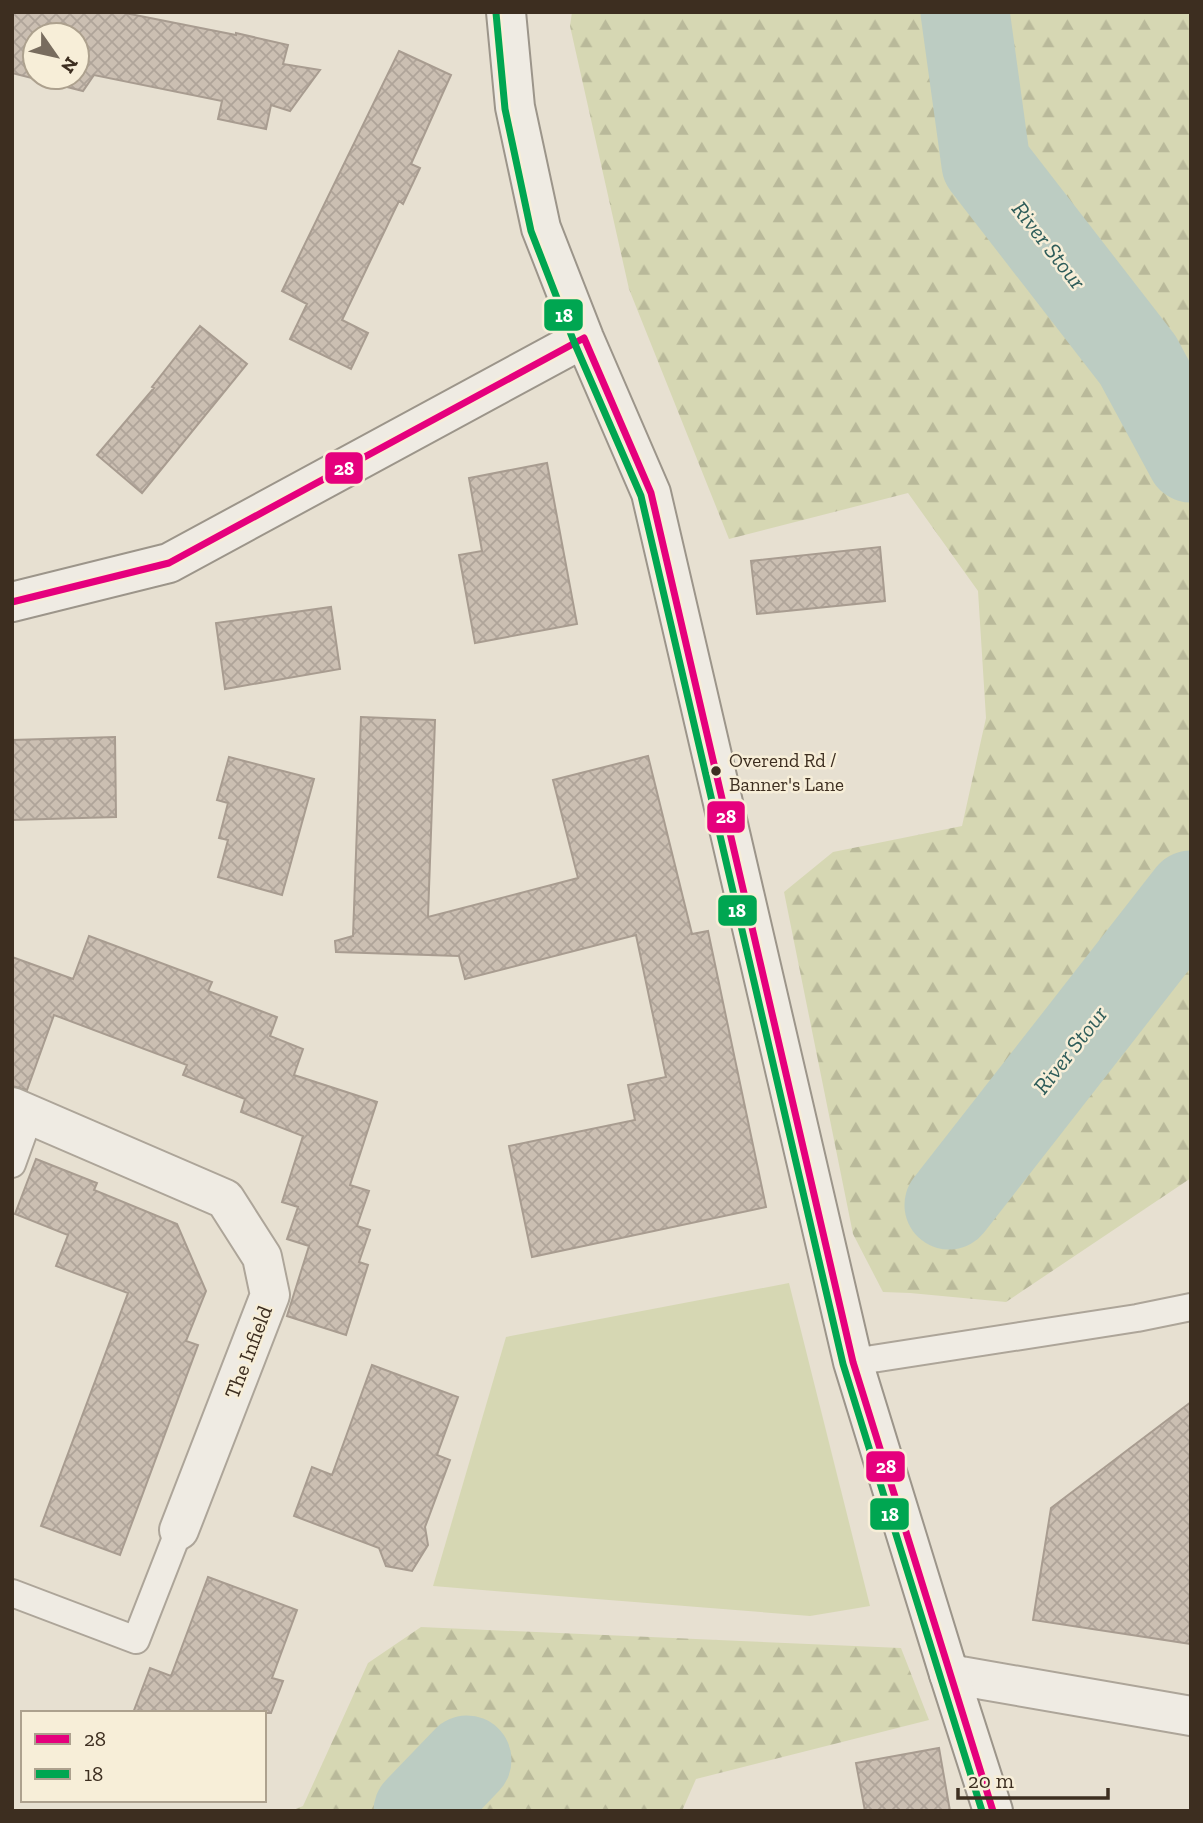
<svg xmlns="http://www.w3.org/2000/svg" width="1203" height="1823" viewBox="0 0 1203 1823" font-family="'Zilla Slab',serif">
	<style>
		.grass { fill: #d6d7b3 }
		.forest { fill: url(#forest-firs) }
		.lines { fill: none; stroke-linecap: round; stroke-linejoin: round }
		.river { stroke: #bcccc2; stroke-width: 89 }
		.building { fill: url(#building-cross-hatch); stroke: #a89c90; stroke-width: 2; fill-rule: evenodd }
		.lane-casing { stroke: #ada599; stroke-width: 30 }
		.street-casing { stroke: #ada599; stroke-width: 42 }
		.secondary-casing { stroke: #9c958a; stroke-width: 42 }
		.lane { stroke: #efebe3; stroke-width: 26 }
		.street { stroke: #efebe3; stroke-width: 38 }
		.secondary { stroke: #efebe3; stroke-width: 38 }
		.bus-1-casing { stroke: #f7eed8; stroke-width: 12 }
		.bus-2-casing { stroke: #f7eed8; stroke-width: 12 }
		.bus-1 { stroke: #e5007d; stroke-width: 7 }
		.bus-2 { stroke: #00a651; stroke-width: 7 }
		.bus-dot { fill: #3d2e20; stroke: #f7eed8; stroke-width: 2.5 }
		.labels { text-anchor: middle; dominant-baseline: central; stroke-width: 5; stroke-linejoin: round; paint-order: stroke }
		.bus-label { font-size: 19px; fill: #3d2e20; stroke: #f7eed8; text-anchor: start }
		.street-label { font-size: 21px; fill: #3d2e20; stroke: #f7eed8 }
		.water-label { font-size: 23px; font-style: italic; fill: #2f5d5a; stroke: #f7eed8 }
		.line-badge { stroke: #f7eed8; stroke-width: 2.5 }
		.badge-label { font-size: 19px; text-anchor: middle; font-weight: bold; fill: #fff }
	</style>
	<defs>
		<pattern id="forest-firs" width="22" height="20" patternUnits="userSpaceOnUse" patternTransform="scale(1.75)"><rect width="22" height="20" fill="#d6d7b3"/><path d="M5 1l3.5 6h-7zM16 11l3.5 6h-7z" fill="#b9b99a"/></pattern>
		<pattern id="building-cross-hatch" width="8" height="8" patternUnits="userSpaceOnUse" patternTransform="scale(1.75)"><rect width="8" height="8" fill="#cbbfb2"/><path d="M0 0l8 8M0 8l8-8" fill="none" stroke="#afa499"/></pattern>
	</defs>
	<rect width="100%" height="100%" fill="#e7e0d1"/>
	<!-- grass -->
	<path class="grass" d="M 789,1283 L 870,1606 L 810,1616 L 433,1586 L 506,1337 Z"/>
	<!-- forest -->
	<path class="forest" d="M 572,12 L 1191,12 L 1191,1178 L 1006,1302 L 910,1293 L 883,1292 L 853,1234 L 784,892 L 833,852 L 962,826 L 986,718 L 978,591 L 908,493 L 729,539 L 629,289 L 570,26 Z
		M 421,1627 L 901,1648 L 929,1720 L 696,1779 L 682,1811 L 291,1811 L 303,1806 L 368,1663 Z"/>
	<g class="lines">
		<!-- river -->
		<path class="river" d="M 965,12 L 986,164 L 1138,360 L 1191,458
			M 949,1205 L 1191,895
			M 418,1811 L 467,1760"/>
	</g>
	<!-- building -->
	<path class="building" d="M 12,12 L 120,12 L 236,35 L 236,33 L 288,45 L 283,64 L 320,70 L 290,111 L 271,105 L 266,129 L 218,119 L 222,101 L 94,75 L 83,91 L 12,73 ZM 35,35 L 77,35 L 77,77 L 35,77 Z
		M 399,51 L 451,75 L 411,164 L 420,168 L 403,204 L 399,201 L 342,320 L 368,333 L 351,369 L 290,339 L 307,304 L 282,291 Z
		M 200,326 L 247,364 L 142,493 L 97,455 L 154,388 L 152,387 Z
		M 547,463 L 577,624 L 475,643 L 459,555 L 482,551 L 469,478 Z
		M 880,547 L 885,601 L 757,614 L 751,561 Z
		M 331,607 L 340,669 L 225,689 L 216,623 Z
		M 361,717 L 435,720 L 428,917 L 578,878 L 553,780 L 648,756 L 692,934 L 708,931 L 766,1207 L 532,1257 L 509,1146 L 635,1120 L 628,1085 L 666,1077 L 636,935 L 465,979 L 459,956 L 336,952 L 335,941 L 353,936 Z
		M 115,737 L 116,817 L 12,820 L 12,740 Z
		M 229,757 L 314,779 L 282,895 L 218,877 L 228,840 L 219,838 L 228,803 L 217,800 Z
		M 89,936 L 212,982 L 208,991 L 277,1017 L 270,1036 L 303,1049 L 294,1075 L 377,1102 L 350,1185 L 369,1191 L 357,1226 L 370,1230 L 359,1262 L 368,1265 L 346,1335 L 287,1316 L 309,1246 L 287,1239 L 298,1207 L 282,1202 L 303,1136 L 241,1112 L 245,1099 L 183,1075 L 187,1065 L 54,1015 L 27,1090 L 12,1086 L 12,957 L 73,979 Z
		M 36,1159 L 97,1183 L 94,1190 L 177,1224 L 206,1291 L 186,1341 L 198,1345 L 120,1555 L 41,1526 L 128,1293 L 56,1266 L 68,1235 L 15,1214 Z
		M 372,1365 L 458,1397 L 437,1455 L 450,1460 L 425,1527 L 428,1545 L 412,1571 L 386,1566 L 379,1548 L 294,1516 L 312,1467 L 332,1475 Z
		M 1191,1402 L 1191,1644 L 1033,1620 L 1051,1508 Z
		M 208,1577 L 297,1610 L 272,1678 L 283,1681 L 271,1713 L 133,1713 L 150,1668 L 171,1676 Z
		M 939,1748 L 950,1811 L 865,1811 L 856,1763 Z"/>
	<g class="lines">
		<defs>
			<path id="lane" d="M 12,1164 L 30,1114
				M 853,1362 L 1137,1318 L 1191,1307
				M 12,1593 L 136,1640 L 179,1530"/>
			<path id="street" d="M 12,1107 L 225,1199 L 262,1257 L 270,1295 L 179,1530
				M 949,1674 L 1191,1716"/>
			<path id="secondary" d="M 506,12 L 515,107 L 541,228 L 584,338 L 651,493 L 853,1362 L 949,1674 L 993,1811
				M 12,602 L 169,563 L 584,338"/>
		</defs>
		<!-- lane casing -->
		<use href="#lane" class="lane-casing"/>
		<!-- street casing -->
		<use href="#street" class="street-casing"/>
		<!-- secondary casing -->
		<use href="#secondary" class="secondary-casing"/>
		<!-- lane -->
		<use href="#lane" class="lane"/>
		<!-- street -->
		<use href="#street" class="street"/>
		<!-- secondary -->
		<use href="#secondary" class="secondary"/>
		<defs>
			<path id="bus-1" d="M 12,602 L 169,563 L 584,338 L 651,493 L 853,1362 L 993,1811"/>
			<path id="bus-2" d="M 496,13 L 505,109 L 531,231 L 574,342 L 641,496 L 843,1364 L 982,1811"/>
		</defs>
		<!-- bus-1 casing -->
		<use href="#bus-1" class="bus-1-casing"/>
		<!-- bus-2 casing -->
		<use href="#bus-2" class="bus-2-casing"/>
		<!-- bus-1 -->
		<use href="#bus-1" class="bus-1"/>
		<!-- bus-2 -->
		<use href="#bus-2" class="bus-2"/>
	</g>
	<!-- markers -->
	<circle class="bus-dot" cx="716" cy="771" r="6"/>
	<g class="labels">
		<!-- bus labels -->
		<g class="bus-label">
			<text x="729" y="760">Overend Rd /<tspan x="729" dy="24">Banner's Lane</tspan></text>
		</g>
		<!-- street labels -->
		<g class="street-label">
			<text transform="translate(248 1352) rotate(-69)">The Infield</text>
		</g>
		<!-- water labels -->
		<g class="water-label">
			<text transform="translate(1049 245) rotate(52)">River Stour</text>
			<text transform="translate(1070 1050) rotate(-52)">River Stour</text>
		</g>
	</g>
	<g class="line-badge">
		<rect x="543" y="298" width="41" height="34" rx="7" fill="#00a651"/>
		<rect x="324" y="451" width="40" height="34" rx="7" fill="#e5007d"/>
		<rect x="706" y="800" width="40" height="34" rx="7" fill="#e5007d"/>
		<rect x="717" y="894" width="41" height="33" rx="7" fill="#00a651"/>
		<rect x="865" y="1450" width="41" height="33" rx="7" fill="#e5007d"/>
		<rect x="869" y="1497" width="41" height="34" rx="7" fill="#00a651"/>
	</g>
	<g class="badge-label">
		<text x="564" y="322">18</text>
		<text x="344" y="475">28</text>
		<text x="726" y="823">28</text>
		<text x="737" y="917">18</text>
		<text x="886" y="1473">28</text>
		<text x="890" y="1521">18</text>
	</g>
	<!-- border -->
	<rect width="1203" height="1823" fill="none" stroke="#3d2e20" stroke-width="28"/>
	<!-- legend -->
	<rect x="21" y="1711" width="245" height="91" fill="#f7eed8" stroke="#ada18e" stroke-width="2"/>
	<rect x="35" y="1734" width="35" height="10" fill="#e5007d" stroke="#ada18e" stroke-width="2"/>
	<text x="84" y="1746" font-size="21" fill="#3d2e20">28</text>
	<rect x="35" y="1769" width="35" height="10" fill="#00a651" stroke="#ada18e" stroke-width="2"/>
	<text x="84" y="1781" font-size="21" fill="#3d2e20">18</text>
	<!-- north arrow -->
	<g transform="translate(56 56) rotate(124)"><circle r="33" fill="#f7eed8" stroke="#ada18e" stroke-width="2"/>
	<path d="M0-5L12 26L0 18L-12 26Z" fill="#786c5e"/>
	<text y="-10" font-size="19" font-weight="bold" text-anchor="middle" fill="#3d2e20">N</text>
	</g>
	<!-- scale -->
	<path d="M958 1788v10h150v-10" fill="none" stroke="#3d2e20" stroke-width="3.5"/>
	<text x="968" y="1788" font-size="21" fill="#3d2e20" stroke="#f7eed8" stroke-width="5" paint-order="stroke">20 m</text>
</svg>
